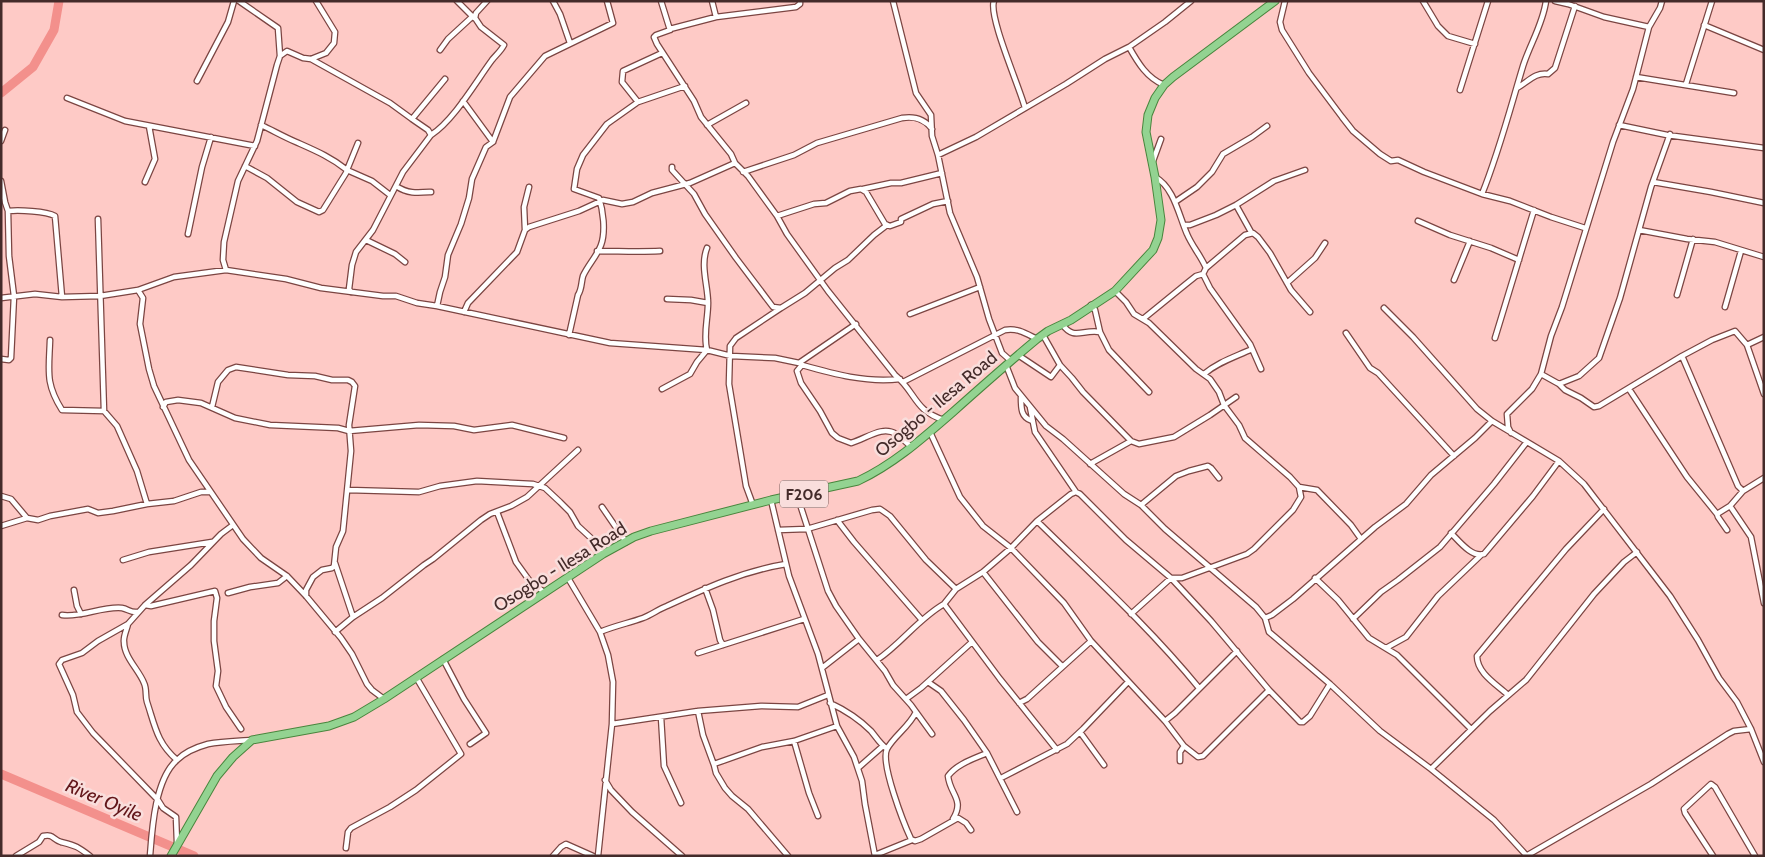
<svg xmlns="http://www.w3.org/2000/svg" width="1765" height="857" viewBox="0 0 1765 857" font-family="Cabin,sans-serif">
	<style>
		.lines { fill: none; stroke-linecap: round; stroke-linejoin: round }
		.river { stroke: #f3908c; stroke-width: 9 }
		.street-casing { stroke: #7b4542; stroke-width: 7 }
		.primary-casing { stroke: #49853d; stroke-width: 9 }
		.street { stroke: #fff; stroke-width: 4.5 }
		.primary { stroke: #93d391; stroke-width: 7 }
		.labels { text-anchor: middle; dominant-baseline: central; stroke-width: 5; stroke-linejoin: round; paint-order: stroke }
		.shield { fill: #f9dedc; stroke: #7a615f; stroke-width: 1 }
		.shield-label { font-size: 16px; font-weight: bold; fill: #442b2a }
		.street-label { font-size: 18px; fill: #442b2a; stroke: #f9dedc }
		.water-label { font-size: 19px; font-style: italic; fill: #621519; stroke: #f9dedc }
	</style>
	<rect width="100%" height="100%" fill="#fecac6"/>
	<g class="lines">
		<!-- river -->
		<path class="river" d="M 1,93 L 33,67 L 54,30 L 59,1
			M 1,774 L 194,856"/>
		<defs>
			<path id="street" d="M 457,1 L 474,18
				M 553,1 L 560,14 L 570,43
				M 661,1 L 670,30 L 656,35 L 654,37 L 657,44 L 694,101 L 701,117 L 731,154 L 735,163
				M 712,1 L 716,17
				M 893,1 L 916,93 L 931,115 L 932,136 L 938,155 L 950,213 L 977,277 L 989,319 L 1002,353 L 1011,361
				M 994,1 C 988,16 1020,88 1025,108
				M 1285,1 L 1280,22 L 1282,30 L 1309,73 L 1342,117 L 1353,131 L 1380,154 L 1391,161 L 1398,160 L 1424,172 L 1482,194 L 1510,201 L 1551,217 L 1585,228
				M 1423,1 L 1438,26 L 1448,36 L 1475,44
				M 1555,1 L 1568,4 L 1604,17 L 1649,27
				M 1704,25 L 1764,50
				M 670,30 L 670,29 L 716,17 L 796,7 L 800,4 L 800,1
				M 1129,47 C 1138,63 1147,78 1164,85
				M 440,50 L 448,39 L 473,16
				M 280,56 L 287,51 L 303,58 L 311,59 L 326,53 L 334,43 L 335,32 L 316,1
				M 311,59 L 390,103 L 412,119
				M 1636,77 L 1734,93
				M 197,81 L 228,22 L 234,1
				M 1686,84 L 1712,1
				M 1517,88 C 1528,82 1535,72 1548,74 L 1555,68 L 1575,6
				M 1460,90 L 1488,1
				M 67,98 L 125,121 L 255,146
				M 463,101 L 493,142
				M 638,102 L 622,82 L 623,71 L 662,53
				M 707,125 L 746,103
				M 1619,125 L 1667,135 L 1764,148
				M 431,135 C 454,120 475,83 492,60 C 496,55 501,51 504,45 L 481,27 L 475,18 L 476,13 L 487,1
				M 1,141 L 5,130
				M 358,143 L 347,170 L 372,181 L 390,195
				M 938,155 L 976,137 L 1066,84 L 1105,59 L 1129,47 L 1165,22 L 1191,1
				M 1153,161 L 1161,139
				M 245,166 L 267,178 L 297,202 L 319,212 L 323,210 L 346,173 L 347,170 C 331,157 314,150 296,142 C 284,137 272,130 261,125
				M 672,167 L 672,170 L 694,194 L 705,214 L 736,258 L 773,307 L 781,308 L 805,293 L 835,268 L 848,260 L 874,235 L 887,225
				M 743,172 L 794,155 L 817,143 L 902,118 C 914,116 924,118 932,129
				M 1155,177 C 1174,187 1179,216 1187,234 C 1192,246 1201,256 1206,268
				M 1,181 L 5,202 L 8,211 C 19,210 46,211 55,216 L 62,297
				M 145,182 L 155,159 L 149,126
				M 1653,182 L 1711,192 L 1764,203
				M 396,186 C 408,194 417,193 431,192
				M 863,189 L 891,183 L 901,183 L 942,173
				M 1482,194 C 1499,152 1510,109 1523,66 C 1530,44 1543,24 1546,1
				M 1175,202 L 1197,187 L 1212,172 L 1223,154 L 1252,137 L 1267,126
				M 1236,205 L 1251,232
				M 777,216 L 787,234 L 828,291 L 895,375 C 916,392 914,411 944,420
				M 98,219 L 104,411 L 117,426 L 137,471 L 147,504
				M 1418,221 L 1450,235 L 1491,248 L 1519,260
				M 1184,225 L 1190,225 L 1216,215 L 1236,205 L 1274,181 L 1305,170
				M 525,230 L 524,207 L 529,187
				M 1639,230 L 1687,239 L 1715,242 L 1764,257
				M 188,234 L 202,167 L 211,137
				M 366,240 L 395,254 L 405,262
				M 597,251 C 618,251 639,252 660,251
				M 226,270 L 223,260 L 224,242 L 238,181 L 257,141 L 277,65 L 280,56 L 278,28 L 239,1
				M 1454,280 L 1470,241
				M 1287,283 L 1315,258 L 1325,243
				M 138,290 L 143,298 L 140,324 L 149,369 L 154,386 L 189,460 L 243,539 L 261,558 L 287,576 L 306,596 L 341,638 L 352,654 L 367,684 L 372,690 L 384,699
				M 1115,291 L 1126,302 L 1134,314 L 1149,323 L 1196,369 L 1210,379 L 1219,392 L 1224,405 L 1239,425 L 1245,438 L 1290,477 L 1299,487 L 1301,497 L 1293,510 L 1254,549 L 1247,554 L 1182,578 L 1171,578 L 1131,614
				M 351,292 L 349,289 L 352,265 L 356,252 L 373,230 L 403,172 L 431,135 L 428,130 L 412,119 L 445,79
				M 1677,295 L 1693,239
				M 1,298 L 35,294 L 62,297 L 100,296 L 138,290 L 174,277 L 226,270 L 286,279 L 321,288 L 383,296 L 396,296 L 417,303 L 437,306 L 610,343 L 707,350 L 731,356 L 775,358 L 799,363 L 802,365 C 834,374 866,383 900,379
				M 667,299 L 691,300 L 708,303
				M 1091,305 L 1095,310 L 1100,332 L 1109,350 L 1149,392
				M 437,306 L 440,292 L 445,277 L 448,255 L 461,224 L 469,198 L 472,179 L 486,147 L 493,142 L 510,97 L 545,56 L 613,23 L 607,1
				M 1725,307 L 1741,251
				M 1384,308 L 1413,337 L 1477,409 L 1492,421 L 1559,461 L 1584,484 L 1670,596 L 1698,640 L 1719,678 L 1737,702 L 1751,729 L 1764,762
				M 464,312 L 468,303 L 517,252 L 525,230 L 529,227 L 579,211 L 603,200 L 622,204 L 633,202 L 652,193 L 690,183 L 735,163 L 748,176 L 777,216 L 814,204 L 826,203 L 850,191 L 861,189 L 866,192 L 885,224 L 890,226 L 901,222 L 901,219 L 933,204 L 948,201
				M 910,314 L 980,287
				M 1143,319 L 1186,284 L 1196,276 L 1203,274
				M 1062,324 C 1074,341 1082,329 1100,332
				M 1346,333 L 1370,368 L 1378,373 L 1454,456
				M 569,335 L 578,295 C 582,289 581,283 583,276 C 588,265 597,256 601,245 C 606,231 603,210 599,198 L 574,189 L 577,169 L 583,155 L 607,124 L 638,102 L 685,86
				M 1043,335 L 1060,365 L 1072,378 L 1083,392 L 1131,441 L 1139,444 L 1174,437 L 1210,415 L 1236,397
				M 1495,338 L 1534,210
				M 50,340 C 49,371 45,383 62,410 L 104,411
				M 1747,345 L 1764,337
				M 1018,355 L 1051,377 L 1060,365
				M 1682,356 L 1738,486 L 1743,491 L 1764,478
				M 1,359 L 9,360 L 11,358 L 14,296 L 9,256 L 8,211
				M 799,363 L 856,324
				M 802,365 L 797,371 L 801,383 L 820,411 L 832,433 L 838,438 L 851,443 C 866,439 882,425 896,434 C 902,438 906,443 912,447
				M 1006,365 L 1015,388 L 1046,426 L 1063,439 L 1124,494 L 1141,505 L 1165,529 L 1256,607 L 1265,618 L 1269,632 L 1275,637 L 1330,684 L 1380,731 L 1431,769 L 1494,820 L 1527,856
				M 1261,369 L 1250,344 L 1210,288 L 1203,274 L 1206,268 L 1245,235 L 1253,233 L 1258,237 L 1270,253 L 1291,290 L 1310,312
				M 1204,374 C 1218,362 1235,357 1252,349
				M 1541,374 L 1559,384 L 1565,390 L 1581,398 L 1594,407 L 1599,406 L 1682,356 L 1712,340 L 1735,331 L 1747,345 L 1764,394
				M 903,382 L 1005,330 C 1018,328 1025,333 1037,339
				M 1559,384 L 1579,376 L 1599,358 L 1620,298 L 1651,187 L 1670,134
				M 662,389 L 690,374 L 697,362 L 707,350 C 703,335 708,319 708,303 C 708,286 700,265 707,248
				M 1629,389 L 1687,477 L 1717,514 L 1718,517 L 1727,530
				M 1021,397 C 1021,409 1021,417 1032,421
				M 163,407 L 166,402 L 178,400 L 201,403 L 235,418 L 270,425 L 338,428 L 349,431 L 419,425 L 454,426 L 474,430 L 512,425 L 564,438
				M 212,407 L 218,382 L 228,370 L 236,367 L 288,375 L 315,376 L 332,380 L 348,380 L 352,382 L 355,386 L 349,425 L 351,451 L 343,531 L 336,547 L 334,566 L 332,568 L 322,570 L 313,577 L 306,590 L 306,596
				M 1030,407 L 1035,432 L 1076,492 L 1080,494 L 1126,540 L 1171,578 L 1211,621 L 1269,690
				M 930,432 L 960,497 L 983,526 L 1011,548 L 1064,603 L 1091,641 L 1165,721 L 1184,746 L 1180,752 L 1180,761
				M 1511,433 L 1508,427 L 1507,414 L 1532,389 L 1541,374 L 1551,336 L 1562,307 L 1613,142 L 1633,89 L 1649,27 L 1660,8 L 1662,1
				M 1090,464 L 1131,441
				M 1299,487 L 1317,490 L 1351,525 L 1361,539
				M 348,490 L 419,492 L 440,486 L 477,481 L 533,484 L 545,488 L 560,502 L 570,512 L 578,526 L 591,538 L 603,554
				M 797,495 L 828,591 L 836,606 L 859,639 L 885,671 L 893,685 L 911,705 L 932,734
				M 1,496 L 11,499 L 27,518
				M 771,500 L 789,576 L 818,654 L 837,726 L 854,757 L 862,781 L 865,804 L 875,856
				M 753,505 L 746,486 L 729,384 L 730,346 L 736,338 L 781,308
				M 1141,505 L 1176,476 L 1189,471 L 1208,466 L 1211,468 L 1219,478
				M 1730,506 L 1751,537 L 1764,603
				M 602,507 L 626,542
				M 497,512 L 516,562 L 529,580 L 545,593
				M 1717,514 L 1730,506 L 1743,491
				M 837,520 L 854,542 L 921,619
				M 1037,521 C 1092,575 1150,628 1199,688
				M 1,526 L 27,518 L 38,520 L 50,516 L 88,509 L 98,513 L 113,511 L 147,504 L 174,501 L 201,492 L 210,492
				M 778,530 L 807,529 L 872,510 L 880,509 L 890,516 L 926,560 L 956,589
				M 1451,533 C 1459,541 1472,558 1484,554 L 1533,496 L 1559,461
				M 123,560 L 149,552 L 212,542
				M 335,563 L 353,617
				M 983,572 L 1038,642 L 1062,666
				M 568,578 L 600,632 L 608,655 L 613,682 L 612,724 L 598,856
				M 1315,578 L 1338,600 L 1369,638 L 1397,655 L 1471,729
				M 705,588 L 713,610 L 720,640 L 723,645
				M 74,590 L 77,606 L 81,614
				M 228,593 L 250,587 L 278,583 L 287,576
				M 145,605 L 151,606 L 215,591 L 217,598 L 214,621 L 214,641 L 218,671 L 216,686 L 226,707 L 241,729
				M 62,615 C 81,618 102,606 122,608 C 128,609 131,613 137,612
				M 1265,618 L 1272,615 L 1293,599 L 1375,527 L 1406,504 L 1431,475 L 1475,438 L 1492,421
				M 1353,619 L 1381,592 L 1398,580 L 1440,547 L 1494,484 L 1526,443
				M 128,624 C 127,629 123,637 124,642 C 124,657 139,670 144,683 C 147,689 145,696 147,702 C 155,726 157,743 177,760
				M 335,632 L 353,617 L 382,598 L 424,565 L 433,559 L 481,520 L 490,514 L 511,506 L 527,497 L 578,450
				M 600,632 C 614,626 629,623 643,618 C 651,615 659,609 667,606 C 706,588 743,571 786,564
				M 1386,648 L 1406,637 L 1438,596 L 1481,555
				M 698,653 L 804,619
				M 443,659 L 464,699 L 486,733 L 470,744
				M 877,660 C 901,644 918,619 944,604
				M 822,668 L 859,639
				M 928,682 L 941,691 L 964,720 L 987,753 L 1017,812
				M 1508,695 C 1496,684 1477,673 1477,656 L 1566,549 L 1604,509
				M 906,699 L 921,688 L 972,642
				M 830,703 C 845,710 859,719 871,731 C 876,737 880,744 887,749
				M 1019,703 L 1027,699 L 1091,641
				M 698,711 L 703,735 L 714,765
				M 916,712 C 909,727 894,736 887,749 C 880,763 904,824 911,839 L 915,841 L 921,839 L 958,818 L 966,823 L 971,830
				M 661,717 L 664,766 L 681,803
				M 1165,721 L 1175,713 L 1237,651
				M 612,724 L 698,711 L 761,706 L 798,707 L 828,695
				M 1080,732 L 1104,765
				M 794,741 L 809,793 L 818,816
				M 1184,746 L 1198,757 L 1203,756 L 1269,690 L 1300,722 L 1303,722 L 1310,716 L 1330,684
				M 1057,750 L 1000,679 L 944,604 L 956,589 L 983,572 L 1011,548 L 1037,521 L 1071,494 L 1076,492
				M 858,768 L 883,746
				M 1431,769 L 1490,711 L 1526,680 L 1594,594 L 1624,562 L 1637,552
				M 1001,778 L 1067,744 L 1083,729 L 1128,682
				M 605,780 L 611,790 L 632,812 L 682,856
				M 953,819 C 965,799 950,795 948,776 C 957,764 973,759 987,753
				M 177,843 L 176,817 L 163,808 L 158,800 L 93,733 L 77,712 L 73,695 L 59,664 L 62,660 L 82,653 L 98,641 L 128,624 L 145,605 L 191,565 L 221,534 L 233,525
				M 346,848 L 348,832 L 351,828 L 390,807 L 416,790 L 461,754 L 416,677
				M 875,855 L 912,840
				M 16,856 L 39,842 L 43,836 C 54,834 52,839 61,842 C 76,846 77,846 90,856
				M 150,856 C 152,829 155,779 177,760 C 185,752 197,747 208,744 C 222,741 237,741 251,740
				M 553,856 L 561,847 L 566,844 L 593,856
				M 788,856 L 748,809 L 732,796 L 725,788 L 716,773 L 714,765 L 714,764 L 762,747 L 794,741 L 837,726
				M 1526,856 L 1651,784 L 1728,734 L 1734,731 L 1751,729
				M 1713,856 L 1685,813 L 1684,809 L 1711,784 L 1715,787 L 1755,856"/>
			<path id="primary" d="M 171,856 L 217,776 L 233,757 L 252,740 L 329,726 L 354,717 L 384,699 L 603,554 L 634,537 L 651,531 L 771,500 L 858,481 C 894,464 923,438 953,412 C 981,387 1008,363 1037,339 L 1048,331 L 1071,320 L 1115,291 L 1153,250 L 1158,238 L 1161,220 L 1155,177 L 1146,132 L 1148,115 L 1155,98 L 1164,85 L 1173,77 L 1275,1"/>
		</defs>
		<!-- street casing -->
		<use href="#street" class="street-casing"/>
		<!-- primary casing -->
		<use href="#primary" class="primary-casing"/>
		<!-- street -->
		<use href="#street" class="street"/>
		<!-- primary -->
		<use href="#primary" class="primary"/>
	</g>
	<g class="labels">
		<!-- shield labels -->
		<rect class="shield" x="780" y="480.5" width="48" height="27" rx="4"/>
		<g class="shield-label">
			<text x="804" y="494">F206</text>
		</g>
		<!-- street labels -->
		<g class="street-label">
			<text transform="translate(936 404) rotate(-40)">Osogbo - Ilesa Road</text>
			<text transform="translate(560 567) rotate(-32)">Osogbo - Ilesa Road</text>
		</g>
		<!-- water labels -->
		<g class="water-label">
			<text transform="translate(104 800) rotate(23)">River Oyile</text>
		</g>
	</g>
	<!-- border -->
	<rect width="1765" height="857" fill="none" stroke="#442b2a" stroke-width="5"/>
</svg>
